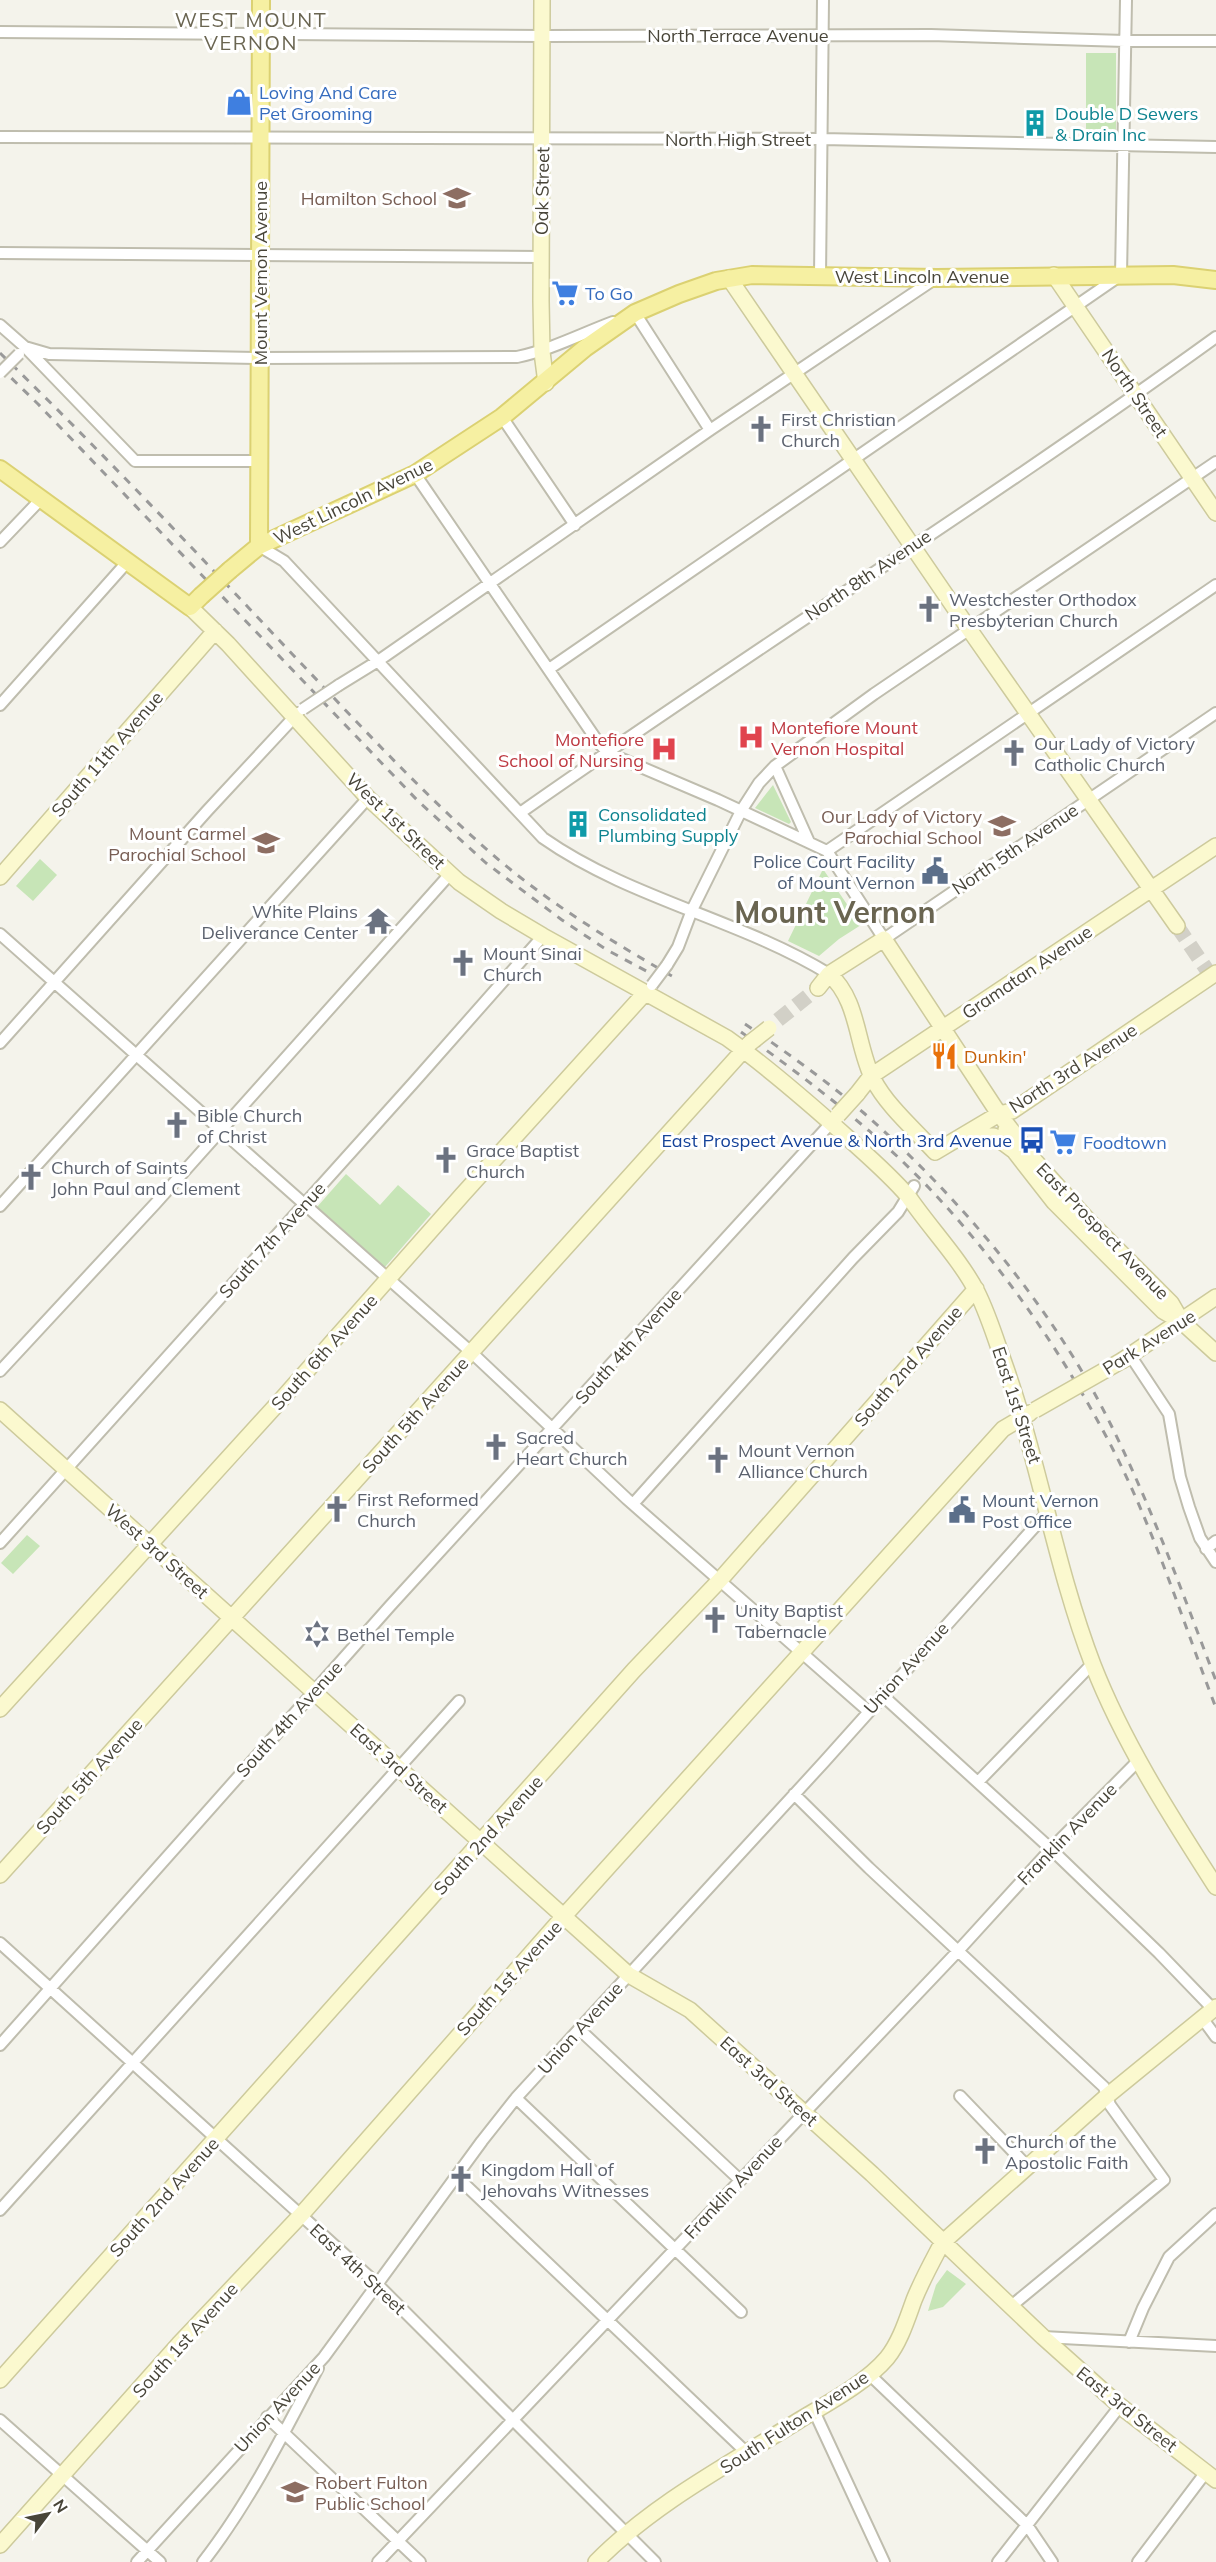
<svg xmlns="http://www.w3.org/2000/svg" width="1216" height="2562" viewBox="0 0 1216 2562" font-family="Mulish,sans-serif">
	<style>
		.green { fill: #c7e5b7 }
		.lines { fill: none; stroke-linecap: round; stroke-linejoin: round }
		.secondary-tunnel { stroke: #d2d0c7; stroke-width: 15; stroke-dasharray: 15 8; stroke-linecap: butt }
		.street-casing { stroke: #bfbdae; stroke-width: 14 }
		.secondary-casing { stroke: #cdca9c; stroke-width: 18 }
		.primary-casing { stroke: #dbd172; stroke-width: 20 }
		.street { stroke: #fff; stroke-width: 10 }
		.secondary { stroke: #fbf9cf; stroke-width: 15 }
		.primary { stroke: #f6f0a2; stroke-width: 16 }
		.rail { stroke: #999; stroke-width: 3; stroke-dasharray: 8 8; stroke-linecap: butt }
		.street-bridge-casing { stroke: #bfbdae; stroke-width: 14; stroke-linecap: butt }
		.secondary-bridge-casing { stroke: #cdca9c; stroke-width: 18; stroke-linecap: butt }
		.primary-bridge-casing { stroke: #dbd172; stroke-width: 20; stroke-linecap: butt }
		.street-bridge { stroke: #fff; stroke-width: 10 }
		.secondary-bridge { stroke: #fbf9cf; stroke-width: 15 }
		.primary-bridge { stroke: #f6f0a2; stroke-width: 16 }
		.labels { text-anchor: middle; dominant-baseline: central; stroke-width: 6; stroke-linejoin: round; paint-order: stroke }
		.street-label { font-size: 18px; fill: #484539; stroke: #fff }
		.shop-label { font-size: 18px; fill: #366cbe; stroke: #fff; text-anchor: start }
		.culture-label { font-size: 18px; fill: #0d838f; stroke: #fff; text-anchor: start }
		.education-label { font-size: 18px; fill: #785e54; stroke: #fff; text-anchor: end }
		.worship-label { font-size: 18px; fill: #5b616d; stroke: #fff; text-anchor: start }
		.health-label { font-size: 18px; fill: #be3a42; stroke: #fff; text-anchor: start }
		.service-label { font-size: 18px; fill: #4e5e75; stroke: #fff; text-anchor: end }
		.food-label { font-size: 18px; fill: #c56008; stroke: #fff; text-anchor: start }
		.transit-label { font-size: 18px; fill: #164399; stroke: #fff; text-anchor: end }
		.neighbourhood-label { font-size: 20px; letter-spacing: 1.5px; fill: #6a6551; stroke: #fff }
		.town-label { font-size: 30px; font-weight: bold; fill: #6a6551; stroke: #fff }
	</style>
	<rect width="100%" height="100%" fill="#f4f3eb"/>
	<!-- green -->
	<path class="green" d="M 1086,53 L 1116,53 L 1116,135 L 1086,135 Z
		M 773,785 L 791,822 L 789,824 L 755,808 Z
		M 40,859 L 57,875 L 33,901 L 16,886 Z
		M 823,869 L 861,925 L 839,939 L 819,956 L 788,941 Z
		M 346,1174 L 380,1205 L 398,1185 L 431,1214 L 385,1267 L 317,1207 Z
		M 27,1535 L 40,1546 L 13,1574 L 1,1563 Z
		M 947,2270 L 966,2284 L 943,2307 L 928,2311 L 936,2285 Z"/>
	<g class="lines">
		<!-- secondary-tunnel -->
		<path class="secondary-tunnel" d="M 1177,926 L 1211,976
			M 778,1020 L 818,988"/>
		<defs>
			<path id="street" d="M 0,32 L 542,36 L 931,35 L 1125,41 L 1216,41
				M 0,137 L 822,139 L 1216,147
				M 0,253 L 541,257
				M 820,276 L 823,0
				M 630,315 L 635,313 L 710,430
				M 0,325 L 25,347 L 135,461 L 259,461
				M 25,347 L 49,354 L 260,358 L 517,357 C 550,350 581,334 613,322
				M 502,417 L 575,525
				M 415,474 L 598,742 L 608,753 L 718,800 L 827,851
				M 0,542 L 42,498
				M 259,546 L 284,561 L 543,838 C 630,899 739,919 829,974
				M 549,669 L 1121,275 L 1126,0
				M 339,685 L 378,661 L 710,430 L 936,278
				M 0,705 L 129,560
				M 775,766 L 809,842
				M 520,813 C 750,651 988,502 1216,337
				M 827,851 L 884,939 L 1216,713
				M 827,851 L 1216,585
				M 0,934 L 471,1352 L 627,1499 L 868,1711
				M 667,965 L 678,947 L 692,910 L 741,811 L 759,783 L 775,766 L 874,694 L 1216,462
				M 0,1043 L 207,811 L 298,713
				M 0,1206 L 368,798
				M 1130,1355 L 1169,1414 L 1180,1477 L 1189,1507 L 1200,1538 L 1216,1562
				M 0,1371 L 155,1204 L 450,874
				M 633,1504 L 853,1258 L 898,1212 L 914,1186
				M 0,1543 L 415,1081 L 543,936
				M 1206,1549 L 1216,1541
				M 882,1695 L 1051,1849 L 1159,1953 L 1213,2009
				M 978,1782 L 1093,1663
				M 794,1794 L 869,1868 L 1104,2087 L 1110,2105 L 1164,2180 L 1010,2307
				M 0,1943 L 376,2283 L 655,2562
				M 1202,2018 L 1216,2037
				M 580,2030 L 740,2180
				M 0,2045 L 390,1606 L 831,1123
				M 960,2096 L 1027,2166
				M 516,2098 L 741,2312
				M 456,2176 L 747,2453
				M 0,2210 L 459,1701
				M 1043,2337 L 1216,2346
				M 1129,2342 L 1143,2308 L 1169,2257 L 1216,2214
				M 869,2374 L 1027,2525 L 1052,2562
				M 814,2411 L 884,2562
				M 267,2417 L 420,2562
				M 0,2420 L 160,2562
				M 137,2562 L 324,2357 L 482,2141 L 516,2098 L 824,1762 L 1047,1513
				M 203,2562 C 249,2503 283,2435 318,2368
				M 378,2562 L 958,1951 L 1051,1849 L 1138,1761
				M 998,2562 L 1120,2406
				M 1138,2562 L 1206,2472"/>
			<path id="secondary" d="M 542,0 L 541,301 L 542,352 L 546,383
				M 1054,275 L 1216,513
				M 729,278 L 969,629 L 1177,926
				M 190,607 L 228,644 L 368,798 L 459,882 L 501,911 L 543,936 L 727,1038 C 770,1069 809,1103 848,1138 C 869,1157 890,1175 908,1196 C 929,1227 960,1259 977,1292 C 988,1314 995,1337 1003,1360 C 1039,1460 1055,1566 1093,1665 C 1124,1744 1170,1815 1216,1887
				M 0,877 L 215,631
				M 829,974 C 859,1000 856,1045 873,1079 C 887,1106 914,1129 935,1152 L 999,1114 L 1012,1111 L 1216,973
				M 818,988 L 829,974 L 884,939 L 999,1114 L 1035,1161 L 1087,1219 L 1171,1303 L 1182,1322
				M 857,1094 L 871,1076 L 1216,846
				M 1006,1130 L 1015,1152 L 1054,1202 L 1163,1311 L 1182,1322 L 1216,1353
				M 966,1135 L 994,1136 L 1013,1150
				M 1123,1360 L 1216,1297
				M 0,1410 L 629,1975 L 690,2010 L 872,2174 L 1043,2337 L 1120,2406 L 1216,2480
				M 0,1709 L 281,1400 L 463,1194 L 645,993
				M 0,1875 L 749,1044
				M 0,2380 L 634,1670 L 720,1580 L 976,1289
				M 0,2545 L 179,2344 L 301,2215 L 564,1916 L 1003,1429 L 1030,1413
				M 596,2562 C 653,2504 729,2464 798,2421 C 826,2404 866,2383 887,2358 C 900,2342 907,2319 914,2300 C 922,2280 932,2262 942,2243 L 1107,2096 L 1216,2007"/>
			<path id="primary" d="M 0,469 L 190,607 L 201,596
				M 259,546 L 261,0
				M 230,570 L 259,546 L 415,474 L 502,417 L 585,348 L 635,313 L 679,294 L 716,281 L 752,275 L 937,278 L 1173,275 L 1216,280"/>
		</defs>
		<!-- street casing -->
		<use href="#street" class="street-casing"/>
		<!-- secondary casing -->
		<use href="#secondary" class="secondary-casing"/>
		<!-- primary casing -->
		<use href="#primary" class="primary-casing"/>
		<!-- street -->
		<use href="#street" class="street"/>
		<!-- secondary -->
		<use href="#secondary" class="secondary"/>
		<!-- primary -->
		<use href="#primary" class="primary"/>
		<!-- rail -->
		<path class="rail" d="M 0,353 C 101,451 198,554 295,657 C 359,724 422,793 492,854 C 548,903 613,942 677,979
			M 0,367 L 38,404 L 418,801 L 486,863 L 562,920 L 607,950 L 665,981
			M 745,1024 C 786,1052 827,1081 865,1114 C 961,1199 1054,1309 1111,1425 C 1152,1508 1183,1594 1216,1681
			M 741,1032 C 807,1079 873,1129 929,1188 C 997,1260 1054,1340 1101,1427 C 1150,1515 1180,1614 1216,1708"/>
		<defs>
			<path id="street-bridge" d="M 0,373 L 19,354
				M 303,709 L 339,685
				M 652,985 L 667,965"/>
			<path id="secondary-bridge" d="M 750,1043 L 769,1028
				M 838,1115 L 857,1094
				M 1035,1410 L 1123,1360"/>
			<path id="primary-bridge" d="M 201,596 L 230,570"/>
		</defs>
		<!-- street-bridge casing -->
		<use href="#street-bridge" class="street-bridge-casing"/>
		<!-- secondary-bridge casing -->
		<use href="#secondary-bridge" class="secondary-bridge-casing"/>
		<!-- primary-bridge casing -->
		<use href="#primary-bridge" class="primary-bridge-casing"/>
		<!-- street-bridge -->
		<use href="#street-bridge" class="street-bridge"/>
		<!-- secondary-bridge -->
		<use href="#secondary-bridge" class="secondary-bridge"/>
		<!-- primary-bridge -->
		<use href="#primary-bridge" class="primary-bridge"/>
	</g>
	<!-- icons -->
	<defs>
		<symbol id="shop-bare" viewBox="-9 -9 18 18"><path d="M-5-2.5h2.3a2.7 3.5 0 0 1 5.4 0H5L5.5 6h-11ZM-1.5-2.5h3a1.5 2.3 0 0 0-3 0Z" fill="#3f7fe0" stroke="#fff" stroke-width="2.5" paint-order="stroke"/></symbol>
		<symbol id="building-bare" viewBox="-9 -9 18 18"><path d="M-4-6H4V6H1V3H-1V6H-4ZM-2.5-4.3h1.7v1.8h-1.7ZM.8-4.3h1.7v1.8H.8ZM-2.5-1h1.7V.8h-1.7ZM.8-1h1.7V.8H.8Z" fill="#0f9aa8" stroke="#fff" stroke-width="2.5" paint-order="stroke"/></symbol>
		<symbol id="school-bare" viewBox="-9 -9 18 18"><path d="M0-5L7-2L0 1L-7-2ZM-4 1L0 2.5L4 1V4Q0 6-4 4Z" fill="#8d6e63" stroke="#fff" stroke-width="2.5" paint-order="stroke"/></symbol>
		<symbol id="supermarket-bare" viewBox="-9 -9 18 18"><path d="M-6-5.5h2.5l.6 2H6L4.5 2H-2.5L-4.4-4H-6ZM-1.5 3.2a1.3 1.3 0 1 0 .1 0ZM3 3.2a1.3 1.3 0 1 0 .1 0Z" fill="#3f7fe0" stroke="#fff" stroke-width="2.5" paint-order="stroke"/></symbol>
		<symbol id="church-bare" viewBox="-9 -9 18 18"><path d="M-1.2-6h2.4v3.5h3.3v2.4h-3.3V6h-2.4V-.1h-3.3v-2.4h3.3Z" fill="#6b7280" stroke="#fff" stroke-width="2.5" paint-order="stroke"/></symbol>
		<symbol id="hospital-bare" viewBox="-9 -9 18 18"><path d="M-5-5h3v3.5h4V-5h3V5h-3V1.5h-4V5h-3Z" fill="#e0444e" stroke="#fff" stroke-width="2.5" paint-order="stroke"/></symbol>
		<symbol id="civic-bare" viewBox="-9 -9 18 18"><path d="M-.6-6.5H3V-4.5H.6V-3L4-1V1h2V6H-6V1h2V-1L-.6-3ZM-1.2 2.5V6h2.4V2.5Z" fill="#5c6f8a" stroke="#fff" stroke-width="2.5" paint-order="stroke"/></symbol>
		<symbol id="temple-bare" viewBox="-9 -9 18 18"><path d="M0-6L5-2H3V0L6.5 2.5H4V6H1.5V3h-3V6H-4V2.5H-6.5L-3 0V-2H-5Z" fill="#6b7280" stroke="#fff" stroke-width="2.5" paint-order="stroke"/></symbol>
		<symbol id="restaurant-bare" viewBox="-9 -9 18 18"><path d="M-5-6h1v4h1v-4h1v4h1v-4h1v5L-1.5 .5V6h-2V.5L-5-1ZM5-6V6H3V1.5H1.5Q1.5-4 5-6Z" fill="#e8710a" stroke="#fff" stroke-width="2.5" paint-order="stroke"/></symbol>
		<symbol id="bus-bare" viewBox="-9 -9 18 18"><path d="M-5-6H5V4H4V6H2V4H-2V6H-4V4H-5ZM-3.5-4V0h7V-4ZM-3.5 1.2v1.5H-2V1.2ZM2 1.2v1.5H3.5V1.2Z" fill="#1a4fb4" stroke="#fff" stroke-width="2.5" paint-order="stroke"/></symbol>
		<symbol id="synagogue-bare" viewBox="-9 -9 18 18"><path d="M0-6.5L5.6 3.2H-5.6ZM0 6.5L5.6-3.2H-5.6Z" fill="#6b7280" stroke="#fff" stroke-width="2.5" paint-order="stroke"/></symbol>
	</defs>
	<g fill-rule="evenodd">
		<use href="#shop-bare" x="220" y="83" width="38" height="38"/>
		<use href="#building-bare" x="1016" y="104" width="38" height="38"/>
		<use href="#school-bare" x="438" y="179" width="38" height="38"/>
		<use href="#supermarket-bare" x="546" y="274" width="38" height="38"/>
		<use href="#church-bare" x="742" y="410" width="38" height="38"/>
		<use href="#church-bare" x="910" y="590" width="38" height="38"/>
		<use href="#hospital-bare" x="732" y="718" width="38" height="38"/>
		<use href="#hospital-bare" x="645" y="730" width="38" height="38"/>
		<use href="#church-bare" x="995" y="734" width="38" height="38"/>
		<use href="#building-bare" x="559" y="805" width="38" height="38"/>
		<use href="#school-bare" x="983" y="807" width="38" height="38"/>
		<use href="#school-bare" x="247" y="824" width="38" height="38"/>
		<use href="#civic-bare" x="916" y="852" width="38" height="38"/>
		<use href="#temple-bare" x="359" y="902" width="38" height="38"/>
		<use href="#church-bare" x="444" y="944" width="38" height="38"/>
		<use href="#restaurant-bare" x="925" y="1037" width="38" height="38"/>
		<use href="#church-bare" x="158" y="1106" width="38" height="38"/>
		<use href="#bus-bare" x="1013" y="1121" width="38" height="38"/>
		<use href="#supermarket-bare" x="1044" y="1123" width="38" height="38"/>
		<use href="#church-bare" x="427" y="1141" width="38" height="38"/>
		<use href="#church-bare" x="12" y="1158" width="38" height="38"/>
		<use href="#church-bare" x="477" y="1428" width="38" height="38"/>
		<use href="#church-bare" x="699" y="1441" width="38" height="38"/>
		<use href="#church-bare" x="318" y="1490" width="38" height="38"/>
		<use href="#civic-bare" x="943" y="1491" width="38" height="38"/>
		<use href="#church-bare" x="696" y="1601" width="38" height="38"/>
		<use href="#synagogue-bare" x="298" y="1615" width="38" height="38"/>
		<use href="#church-bare" x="966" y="2132" width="38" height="38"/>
		<use href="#church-bare" x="442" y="2160" width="38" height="38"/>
		<use href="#school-bare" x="276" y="2473" width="38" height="38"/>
	</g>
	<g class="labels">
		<!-- street labels -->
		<g class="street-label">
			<text x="738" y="35">North Terrace Avenue</text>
			<text x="738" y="139">North High Street</text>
			<text transform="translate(542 191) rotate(-89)">Oak Street</text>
			<text transform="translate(260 273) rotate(-90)">Mount Vernon Avenue</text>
			<text x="922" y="276">West Lincoln Avenue</text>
			<text transform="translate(1135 393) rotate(56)">North Street</text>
			<text transform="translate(353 501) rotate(-26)">West Lincoln Avenue</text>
			<text transform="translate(868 575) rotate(-34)">North 8th Avenue</text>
			<text transform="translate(107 754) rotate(-49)">South 11th Avenue</text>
			<text transform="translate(396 821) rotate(44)">West 1st Street</text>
			<text transform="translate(1015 849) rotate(-34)">North 5th Avenue</text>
			<text transform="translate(1027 972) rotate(-34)">Gramatan Avenue</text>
			<text transform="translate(1073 1068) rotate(-33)">North 3rd Avenue</text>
			<text transform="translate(1103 1231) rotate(46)">East Prospect Avenue</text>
			<text transform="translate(272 1240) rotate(-48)">South 7th Avenue</text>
			<text transform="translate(1149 1342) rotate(-32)">Park Avenue</text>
			<text transform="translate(628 1346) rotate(-48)">South 4th Avenue</text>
			<text transform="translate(324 1352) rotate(-48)">South 6th Avenue</text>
			<text transform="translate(908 1366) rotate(-49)">South 2nd Avenue</text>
			<text transform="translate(1017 1405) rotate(72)">East 1st Street</text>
			<text transform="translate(415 1415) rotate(-48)">South 5th Avenue</text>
			<text transform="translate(157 1551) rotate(42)">West 3rd Street</text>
			<text transform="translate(906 1668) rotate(-48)">Union Avenue</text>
			<text transform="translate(289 1719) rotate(-48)">South 4th Avenue</text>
			<text transform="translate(399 1768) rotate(42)">East 3rd Street</text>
			<text transform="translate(89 1776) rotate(-48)">South 5th Avenue</text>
			<text transform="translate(1067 1834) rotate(-46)">Franklin Avenue</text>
			<text transform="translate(488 1835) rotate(-48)">South 2nd Avenue</text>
			<text transform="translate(509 1978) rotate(-48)">South 1st Avenue</text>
			<text transform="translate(580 2028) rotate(-48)">Union Avenue</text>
			<text transform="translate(769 2081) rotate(42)">East 3rd Street</text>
			<text transform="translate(733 2187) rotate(-47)">Franklin Avenue</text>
			<text transform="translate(164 2197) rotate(-48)">South 2nd Avenue</text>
			<text transform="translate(358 2269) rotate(43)">East 4th Street</text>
			<text transform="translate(185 2340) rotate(-48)">South 1st Avenue</text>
			<text transform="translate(277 2407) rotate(-47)">Union Avenue</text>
			<text transform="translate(1127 2409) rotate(39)">East 3rd Street</text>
			<text transform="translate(794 2422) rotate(-33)">South Fulton Avenue</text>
		</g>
		<!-- shop labels -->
		<g class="shop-label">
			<text x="259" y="92">Loving And Care<tspan x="259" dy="21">Pet Grooming</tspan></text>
			<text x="585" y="293">To Go</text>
			<text x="1083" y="1142">Foodtown</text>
		</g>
		<!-- culture labels -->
		<g class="culture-label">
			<text x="1055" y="113">Double D Sewers<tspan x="1055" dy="21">&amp; Drain Inc</tspan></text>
			<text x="598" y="814">Consolidated<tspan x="598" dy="21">Plumbing Supply</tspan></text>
		</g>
		<!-- education labels -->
		<g class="education-label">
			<text x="437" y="198">Hamilton School</text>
			<text x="982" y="816">Our Lady of Victory<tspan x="982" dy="21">Parochial School</tspan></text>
			<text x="246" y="833">Mount Carmel<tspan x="246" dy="21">Parochial School</tspan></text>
			<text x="315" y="2482" text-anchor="start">Robert Fulton<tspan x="315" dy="21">Public School</tspan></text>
		</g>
		<!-- worship labels -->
		<g class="worship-label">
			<text x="781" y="419">First Christian<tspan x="781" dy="21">Church</tspan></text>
			<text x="949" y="599">Westchester Orthodox<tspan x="949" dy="21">Presbyterian Church</tspan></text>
			<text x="1034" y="743">Our Lady of Victory<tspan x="1034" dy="21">Catholic Church</tspan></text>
			<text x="358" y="911" text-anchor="end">White Plains<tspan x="358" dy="21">Deliverance Center</tspan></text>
			<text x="483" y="953">Mount Sinai<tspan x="483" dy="21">Church</tspan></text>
			<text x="197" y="1115">Bible Church<tspan x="197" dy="21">of Christ</tspan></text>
			<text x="466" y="1150">Grace Baptist<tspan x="466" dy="21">Church</tspan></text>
			<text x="51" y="1167">Church of Saints<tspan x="51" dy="21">John Paul and Clement</tspan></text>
			<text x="516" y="1437">Sacred<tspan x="516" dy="21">Heart Church</tspan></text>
			<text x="738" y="1450">Mount Vernon<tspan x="738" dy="21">Alliance Church</tspan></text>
			<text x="357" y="1499">First Reformed<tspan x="357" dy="21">Church</tspan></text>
			<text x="735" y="1610">Unity Baptist<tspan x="735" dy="21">Tabernacle</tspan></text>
			<text x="337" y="1634">Bethel Temple</text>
			<text x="1005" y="2141">Church of the<tspan x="1005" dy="21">Apostolic Faith</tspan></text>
			<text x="481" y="2169">Kingdom Hall of<tspan x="481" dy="21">Jehovahs Witnesses</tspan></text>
		</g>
		<!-- health labels -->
		<g class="health-label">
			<text x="771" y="727">Montefiore Mount<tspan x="771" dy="21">Vernon Hospital</tspan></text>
			<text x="644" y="739" text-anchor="end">Montefiore<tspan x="644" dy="21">School of Nursing</tspan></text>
		</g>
		<!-- service labels -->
		<g class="service-label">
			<text x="915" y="861">Police Court Facility<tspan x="915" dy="21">of Mount Vernon</tspan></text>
			<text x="982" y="1500" text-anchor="start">Mount Vernon<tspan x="982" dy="21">Post Office</tspan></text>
		</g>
		<!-- food labels -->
		<g class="food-label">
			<text x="964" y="1056">Dunkin'</text>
		</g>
		<!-- transit labels -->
		<g class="transit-label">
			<text x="1012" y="1140">East Prospect Avenue &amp; North 3rd Avenue</text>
		</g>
		<!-- neighbourhood labels -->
		<g class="neighbourhood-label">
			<text x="251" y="19">WEST MOUNT<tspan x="251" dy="23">VERNON</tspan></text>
		</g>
		<!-- town labels -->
		<g class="town-label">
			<text x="835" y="912">Mount Vernon</text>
		</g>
	</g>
	<!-- north arrow -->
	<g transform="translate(48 2514) rotate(58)" stroke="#ffffff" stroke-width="4.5" paint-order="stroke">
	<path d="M0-4.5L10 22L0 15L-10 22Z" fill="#484539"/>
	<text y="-9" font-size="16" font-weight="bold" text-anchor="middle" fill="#484539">N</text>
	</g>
</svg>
